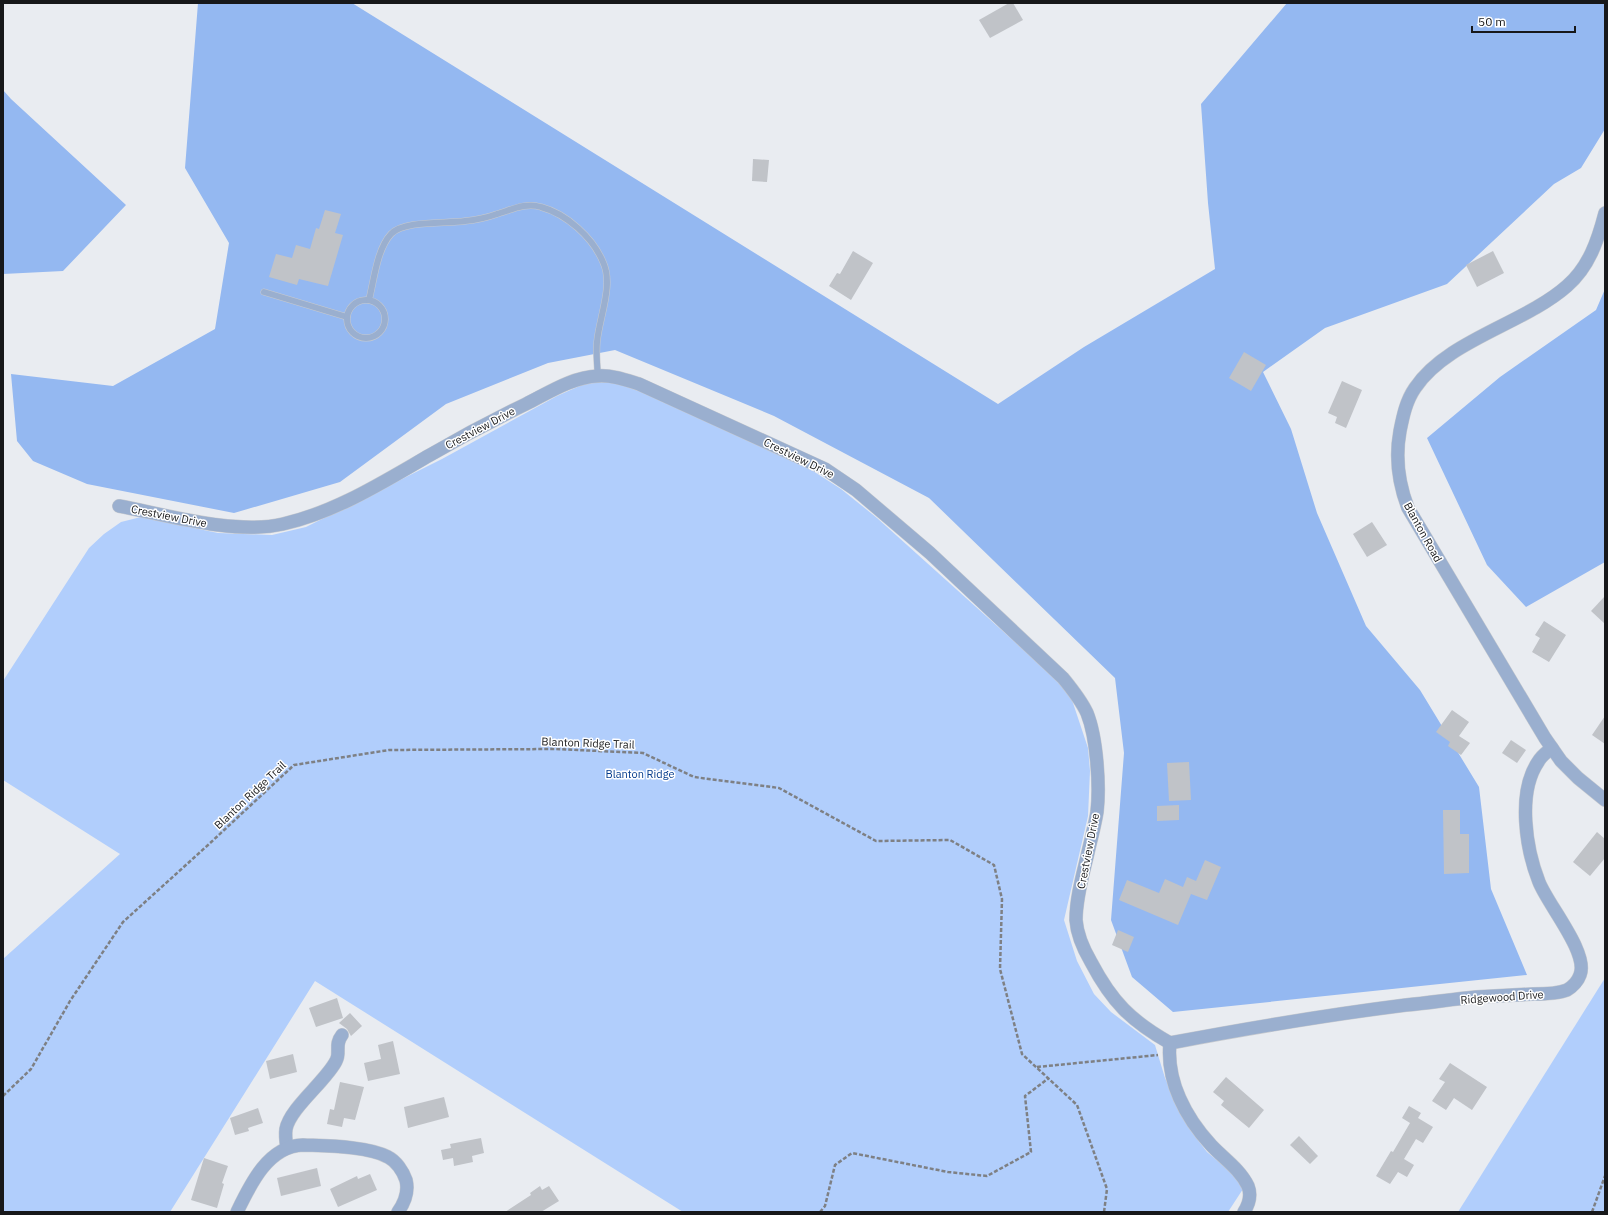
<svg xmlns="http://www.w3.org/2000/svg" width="1608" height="1215" viewBox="0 0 1608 1215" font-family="'IBM Plex Sans',sans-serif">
<rect width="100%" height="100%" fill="#e9ecf1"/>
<g fill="#b1cefc">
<path d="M601 381 622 385 647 394 813 471 841 489 877 518 1055 678 1071 697 1088 748 1090 771 1088 816 1064 920 1077 961 1094 994 1111 1012 1155 1045 1165 1078 1191 1131 1207 1152 1236 1176 1243 1189 1228 1212H683L315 981 170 1212H3V959L120 854 3 780V681L89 548 104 534 121 522 141 517 218 533 272 535 306 527 442 459 557 396 584 384Z"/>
<path d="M1605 978V1212H1458Z"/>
</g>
<g fill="#94b8f1">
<path d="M198 3H352L998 404 1084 347 1215 269 1208 203 1201 104 1287 3H1605V129L1581 168 1554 184 1447 284 1325 328 1263 372 1291 429 1317 513 1366 626 1420 690 1479 787 1491 889 1527 975 1173 1012 1132 977 1111 920 1124 753 1115 678 929 498 774 416 615 350 548 363 446 404 340 482 234 513 87 484 33 461 17 441 11 374 113 386 215 329 229 243 185 168Z"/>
<path d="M3 90 11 99 126 205 63 271 3 274Z"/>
<path d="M1605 289V562L1526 607 1487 565 1427 438 1500 377 1596 310Z"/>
</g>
<g fill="#c0c3c8">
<path d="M1009 3H1013L1023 20 990 38 979 20Z"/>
<path d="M753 159 769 160 767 182 752 181Z"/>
<path d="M325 210 341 214 335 233 343 235 328 286 299 279 297 285 269 277 276 254 292 258 296 245 310 249 316 228 319 229Z"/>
<path d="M853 251 873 263 851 300 829 286 837 273 840 274Z"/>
<path d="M1493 251 1504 273 1477 287 1466 265Z"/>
<path d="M1244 352 1266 365 1251 391 1229 378Z"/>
<path d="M1342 381 1362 390 1346 428 1335 423 1337 417 1328 413Z"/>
<path d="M1372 522 1387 545 1367 557 1353 534Z"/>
<path d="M1605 596V624L1591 611Z"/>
<path d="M1544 621 1566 635 1549 662 1532 652 1540 638 1535 635Z"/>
<path d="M1452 710 1469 722 1459 736 1470 743 1461 755 1448 746 1450 742 1436 732Z"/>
<path d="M1605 716V744L1592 735Z"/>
<path d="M1511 740 1526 750 1517 763 1502 753Z"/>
<path d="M1189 762 1191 800 1169 801 1167 763Z"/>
<path d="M1179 805V820L1157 821V806Z"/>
<path d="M1443 810H1460V834H1469V873L1444 874Z"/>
<path d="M1597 832 1605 839V858L1590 876 1573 862Z"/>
<path d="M1205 860 1221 867 1207 900 1191 894 1178 925 1119 900 1127 880 1159 893 1165 879 1183 887 1187 877 1196 881Z"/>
<path d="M1118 930 1134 937 1128 952 1112 945Z"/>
<path d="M337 998 343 1018 316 1027 309 1008Z"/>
<path d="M350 1013 362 1026 351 1036 347 1029 339 1023Z"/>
<path d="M393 1041 400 1074 368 1081 364 1063 381 1059 378 1045Z"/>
<path d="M293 1054 297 1072 270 1079 266 1061Z"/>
<path d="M1450 1063 1487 1087 1472 1110 1454 1098 1446 1110 1432 1101 1445 1082 1439 1079Z"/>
<path d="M1226 1077 1264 1110 1249 1128 1221 1105 1224 1101 1213 1092Z"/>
<path d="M340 1082 364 1087 355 1120 344 1118 342 1127 327 1124 330 1109 334 1110Z"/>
<path d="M444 1097 449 1117 408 1128 404 1107Z"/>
<path d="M1409 1106 1421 1113 1418 1118 1433 1127 1423 1143 1416 1139 1404 1159 1414 1165 1407 1177 1398 1172 1390 1184 1376 1176 1391 1151 1393 1152 1410 1123 1402 1118Z"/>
<path d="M258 1108 263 1123 248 1128 249 1131 235 1135 230 1118Z"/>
<path d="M1299 1136 1318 1156 1310 1164 1290 1145Z"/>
<path d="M481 1138 484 1153 472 1156 473 1162 454 1166 453 1158 443 1160 441 1150 451 1148 450 1144Z"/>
<path d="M204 1158 228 1166 222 1183 224 1184 217 1208 191 1200Z"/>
<path d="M317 1168 321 1186 281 1196 277 1178Z"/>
<path d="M370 1174 377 1190 338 1207 330 1189 357 1176 358 1179Z"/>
<path d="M540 1186 542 1190 549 1186 559 1201 541 1212H505L531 1195 530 1193Z"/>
</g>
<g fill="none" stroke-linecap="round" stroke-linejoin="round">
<g stroke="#c7cacf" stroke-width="7">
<g id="service">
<path d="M264 292 347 317"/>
<circle cx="366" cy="319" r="19"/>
<path d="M369 300C374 280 377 249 391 234 404 220 446 224 465 221 476 220 486 218 497 214 511 210 526 202 541 207 567 214 593 238 603 262 614 285 599 318 597 342 596 353 597 365 598 376"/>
</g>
</g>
<g stroke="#c7cacf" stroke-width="14">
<g id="minor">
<path d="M1605 213C1598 240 1589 267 1567 286 1524 324 1447 340 1415 388 1406 401 1403 416 1400 431 1395 458 1398 482 1408 508L1545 738 1561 761 1578 778 1605 800"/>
<path d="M119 506C167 515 235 535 283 524 336 512 383 482 430 455 461 437 493 420 526 404 548 393 572 377 598 376 613 375 626 380 639 384L825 469 856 490 930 553 1063 678C1072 689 1081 700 1087 713 1097 738 1100 786 1097 812 1095 824 1092 836 1089 848 1084 871 1076 896 1076 920 1077 934 1084 950 1091 962 1112 1002 1131 1021 1170 1043"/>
<path d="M1170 1043C1249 1028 1327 1015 1406 1005 1429 1003 1453 999 1476 997 1495 996 1514 995 1533 994 1544 994 1557 994 1567 990 1572 987 1578 981 1580 975 1589 953 1548 905 1539 882 1526 849 1517 793 1538 762 1541 756 1547 752 1552 748"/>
<path d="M1170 1043C1166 1081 1186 1118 1211 1145 1223 1158 1240 1169 1248 1186 1252 1196 1249 1204 1244 1212"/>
<path d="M287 1148C286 1142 285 1135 286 1129 290 1108 326 1081 336 1061 341 1052 334 1045 342 1035"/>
<path d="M237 1212C250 1185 268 1146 303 1145 325 1146 368 1146 388 1157 396 1161 403 1171 406 1180 409 1192 405 1202 398 1212"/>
</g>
</g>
<g stroke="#7e8084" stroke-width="2.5" stroke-dasharray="4 2" stroke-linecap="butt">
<path d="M1037 1067 1158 1055"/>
<path d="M3 1096 31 1069 70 1001 123 922 208 845 294 765 389 750 555 749 643 753 694 777 779 788 876 841 950 840 994 865 1002 899 1000 969 1022 1054 1077 1105 1107 1189 1104 1212"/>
<path d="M820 1212 825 1206 835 1165 852 1153 948 1172 987 1176 1031 1152 1025 1096 1049 1078"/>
<path d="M1592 1212 1605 1176"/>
</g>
<use href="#service" stroke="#9aafcf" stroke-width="6"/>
<use href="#minor" stroke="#9aafcf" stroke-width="13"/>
</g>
<g text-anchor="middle" stroke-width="3" stroke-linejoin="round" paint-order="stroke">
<g font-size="11" fill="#17181a" stroke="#fff">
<text transform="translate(480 428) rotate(-28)" y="4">Crestview Drive</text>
<text transform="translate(799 458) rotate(26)" y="4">Crestview Drive</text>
<text transform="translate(169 516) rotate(11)" y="4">Crestview Drive</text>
<text transform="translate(1423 532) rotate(61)" y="4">Blanton Road</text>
<text transform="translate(588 743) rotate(2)" y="4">Blanton Ridge Trail</text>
<text transform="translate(250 795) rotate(-43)" y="4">Blanton Ridge Trail</text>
<text transform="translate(1088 851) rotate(-79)" y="4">Crestview Drive</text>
<text transform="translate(1502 997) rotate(-4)" y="4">Ridgewood Drive</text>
</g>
<g font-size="11" fill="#043b8c" stroke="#fff">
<text x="640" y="778">Blanton Ridge</text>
</g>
</g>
<rect width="1608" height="1215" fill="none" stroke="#17181a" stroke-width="8"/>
<path d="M1472 26v6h103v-6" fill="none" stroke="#17181a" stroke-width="2"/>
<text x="1478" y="26" font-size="12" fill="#17181a" stroke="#ffffff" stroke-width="3" paint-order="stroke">50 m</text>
</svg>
